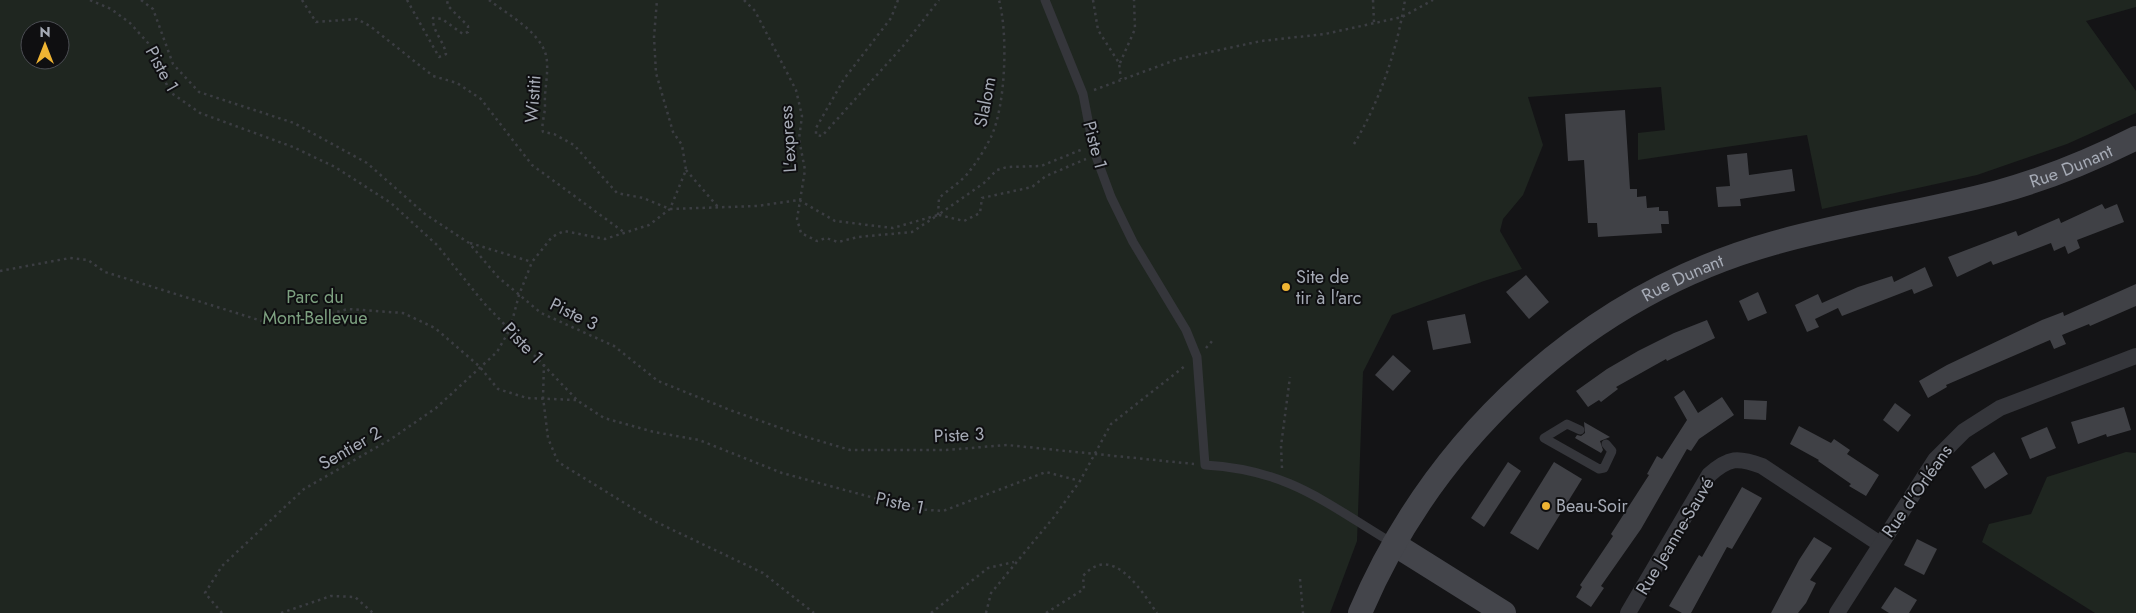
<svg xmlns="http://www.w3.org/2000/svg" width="2136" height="613" viewBox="0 0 2136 613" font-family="Jost,sans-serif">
<rect width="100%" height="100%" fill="#141416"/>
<g fill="#1f2620" fill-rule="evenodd">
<path d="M0 0H2136V7L2086 21 2136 91V113L2067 144 1977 175 1822 209 1807 135 1638 160V133L1665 130 1661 87 1528 97 1543 145 1523 195 1503 219 1500 231 1522 269 1484 281 1392 315 1363 372 1357 541 1330 613H0ZM30 30H60V60H30Z"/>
<path d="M2126 452 2136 453V613H2095L1982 542 1989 524 2031 514 2047 477Z"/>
</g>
<g fill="#404146">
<path d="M1625 110 1630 189H1637V197L1646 196 1647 208 1659 207V211H1668L1669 224H1661L1662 233 1598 237 1597 223H1588L1584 160 1568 161 1565 114Z"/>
<path d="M1747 153 1749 175 1792 169 1795 191 1740 199 1741 206 1718 207 1716 187 1730 186 1727 155Z"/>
<path d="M2102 204 2105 209 2117 204 2124 222 2077 240 2080 248 2068 254 2065 246 2054 251 2051 243 1993 265 1991 261 1957 277 1948 257 2016 231 2018 236 2059 218 2061 223Z"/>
<path d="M1925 267 1933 286 1914 294 1912 289 1842 316 1838 308 1815 319 1819 327 1807 332 1795 305 1818 294 1822 303 1858 287 1892 276 1894 282Z"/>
<path d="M1526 275 1549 302 1529 319 1506 292Z"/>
<path d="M2136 284V306L2090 326 2089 324 2062 335 2066 344 2054 349 2050 340 1946 385 1947 387 1928 398 1919 381 1947 365 2042 320 2063 312 2064 316Z"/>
<path d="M1758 292 1767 313 1748 321 1739 301Z"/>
<path d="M1465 314 1471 343 1433 350 1427 321Z"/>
<path d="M1707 320 1715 338 1667 361 1666 359 1616 387 1618 389 1601 402 1599 400 1588 407 1576 391 1607 369 1638 351 1674 333Z"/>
<path d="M1393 355 1411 371 1393 391 1375 375Z"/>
<path d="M1684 390 1698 413 1722 397 1734 415 1699 439 1691 451 1687 449 1641 529 1601 586 1604 588 1591 607 1576 597 1582 587 1580 585 1613 536 1611 534 1649 475 1647 474 1657 456 1662 459 1687 420 1674 397Z"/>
<path d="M1744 400 1767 401 1766 420 1744 419Z"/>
<path d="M1895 403 1911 415 1898 432 1883 420Z"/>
<path d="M2124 407 2131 430 2107 437 2106 434 2078 444 2071 422Z"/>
<path d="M1584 422 1610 437 1600 441 1603 450 1601 453 1575 438 1577 435 1581 436 1585 433Z"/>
<path d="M1799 426 1831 443 1834 439 1850 450 1847 454 1879 475 1866 496 1849 486 1851 484 1818 461 1819 460 1790 444Z"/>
<path d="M2047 427 2056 448 2030 459 2021 438Z"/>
<path d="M1994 452 2008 474 1985 489 1971 467Z"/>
<path d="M1508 462 1521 471 1484 527 1471 518Z"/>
<path d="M1554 462 1582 479 1538 550 1510 533Z"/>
<path d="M1742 487 1762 498 1732 549 1727 547 1691 613H1682L1669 606 1699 555 1702 557Z"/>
<path d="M1814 537 1832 548 1810 580 1816 583 1806 603 1798 613H1771L1799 560Z"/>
<path d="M1917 539 1937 549 1924 575 1904 565Z"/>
<path d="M1895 587 1917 600 1909 613H1889L1881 608Z"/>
</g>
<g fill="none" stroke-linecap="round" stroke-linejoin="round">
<g stroke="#3b3d42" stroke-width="2.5" stroke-dasharray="2.5 4" stroke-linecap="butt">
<path d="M90 0 111 9 130 23 148 43 170 92 200 113 293 147 335 167 391 203 437 245 483 302 578 401 604 418 654 432 699 440 782 473 915 509 943 511 1046 472 1080 481"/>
<path d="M141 0 153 9 173 64 199 92 294 123 367 163 425 214 469 243 498 277 541 313 614 346 658 381 730 410 803 436 850 450H946L1007 445 1194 464"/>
<path d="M302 0 316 22 357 19 370 26 433 76 457 83 481 99 532 165 625 233"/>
<path d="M407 0 439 57 446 54C444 41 432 31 433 18L442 19 463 34 468 32V26L448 6 447 0"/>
<path d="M489 0C508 15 547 35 547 63 548 78 544 91 545 106 545 115 541 124 543 132L554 134 574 145 617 193 643 198 670 209 757 206 799 200 835 221 893 228 938 215 984 183 997 170 1007 167 1041 166 1083 149"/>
<path d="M744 0 755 11 796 90 802 116 799 139 805 170 797 219 801 233 817 241 826 238 838 242 858 237 912 232 935 217"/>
<path d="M898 0 891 18 844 79 816 128V135L822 136 903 46 939 0"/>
<path d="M1093 0 1098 30 1119 63 1121 79"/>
<path d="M1373 0 1374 22"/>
<path d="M1120 63 1135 29 1134 0"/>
<path d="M1094 90 1178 59 1261 41 1325 34 1402 17 1433 0"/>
<path d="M1354 144C1380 101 1397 50 1405 0"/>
<path d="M686 170 718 207"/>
<path d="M938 215 939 198C948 190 961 182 968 173 977 162 985 149 991 137 1006 105 1008 33 999 0"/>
<path d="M939 215 964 221 980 213 982 198 1032 187 1046 176 1086 159"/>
<path d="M470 243 532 262"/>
<path d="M0 271 70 258 88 260 105 272 262 321H302L348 309 403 313 435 328 479 366 498 389 527 398 576 400"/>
<path d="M1206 348 1213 340"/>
<path d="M544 364 543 397 548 438 558 462 652 520 763 573 814 613"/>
<path d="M1282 468 1281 446 1290 377"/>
<path d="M1300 579 1303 613"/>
<path d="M222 613 205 593 222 566 304 489 391 439 436 408 497 352 510 329 519 295 532 262 552 237 564 231 605 239 649 225 670 209 686 170 682 145 673 132 656 73 654 37 657 0"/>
<path d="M281 613 331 596 355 597 373 613"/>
<path d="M931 613 988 568 1014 562"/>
<path d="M986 613 991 593 1054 517 1080 481 1111 424 1185 366"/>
<path d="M1046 613 1084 589 1083 576C1113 542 1142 592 1157 613"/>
</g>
<g stroke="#35363b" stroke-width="9">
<path d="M1045 0 1083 94 1094 151 1111 197 1133 242 1186 330 1197 357 1205 465C1290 470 1325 503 1394 544"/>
<path d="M1580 430 1567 424 1544 438 1599 469 1604 468 1612 451 1606 444"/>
</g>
<g stroke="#35363b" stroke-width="16">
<path d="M1628 613 1709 475C1729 457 1738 457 1762 466L1880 544"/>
<path d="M1837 613 1935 460 1964 431 2000 408 2136 356"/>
</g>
<g stroke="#44454b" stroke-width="24">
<path d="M1394 544 1504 613"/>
<path id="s1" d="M1360 613C1435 436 1588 295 1774 243 1848 222 1924 212 1998 192 2046 179 2092 160 2136 138"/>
</g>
</g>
<g fill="#efb433" stroke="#0f0f11" stroke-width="2">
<circle cx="1286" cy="287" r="5"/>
<circle cx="1546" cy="506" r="5"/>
</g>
<g text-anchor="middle" stroke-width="4" stroke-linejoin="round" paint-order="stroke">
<g font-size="18" fill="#a6abb6" stroke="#0f0f11">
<text transform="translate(162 69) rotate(61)" y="6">Piste 1</text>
<text transform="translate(533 99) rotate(-86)" y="6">Wistiti</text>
<text transform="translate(985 102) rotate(-79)" y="6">Slalom</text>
<text transform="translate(788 139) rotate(-94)" y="6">L'express</text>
<text transform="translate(1095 145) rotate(75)" y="6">Piste 1</text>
<text dy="6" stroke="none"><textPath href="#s1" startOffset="881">Rue Dunant</textPath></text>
<text dy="6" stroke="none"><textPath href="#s1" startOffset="476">Rue Dunant</textPath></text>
<text transform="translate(574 314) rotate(26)" y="6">Piste 3</text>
<text transform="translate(523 343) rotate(46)" y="6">Piste 1</text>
<text transform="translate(959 435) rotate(-3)" y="6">Piste 3</text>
<text transform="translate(350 448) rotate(-30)" y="6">Sentier 2</text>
<text transform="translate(1917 491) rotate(-55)" y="6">Rue d'Orléans</text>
<text transform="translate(900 503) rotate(12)" y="6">Piste 1</text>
<text transform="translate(1675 536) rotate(-59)" y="6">Rue Jeanne-Sauvé</text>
</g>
<g font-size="18" fill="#a6abb6" stroke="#0f0f11" text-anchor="start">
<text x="1296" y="283">Site de<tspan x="1296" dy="21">tir à l'arc</tspan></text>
<text x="1556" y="512">Beau-Soir</text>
</g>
<g font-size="18" fill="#7da180" stroke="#0f0f11">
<text x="315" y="303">Parc du<tspan x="315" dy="21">Mont-Bellevue</tspan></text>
</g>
</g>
<g transform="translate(45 45)"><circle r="24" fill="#0f0f11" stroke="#4b4d53"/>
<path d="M0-4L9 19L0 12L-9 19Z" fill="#efb433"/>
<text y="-8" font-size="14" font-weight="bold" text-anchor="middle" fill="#a6abb6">N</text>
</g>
</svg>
